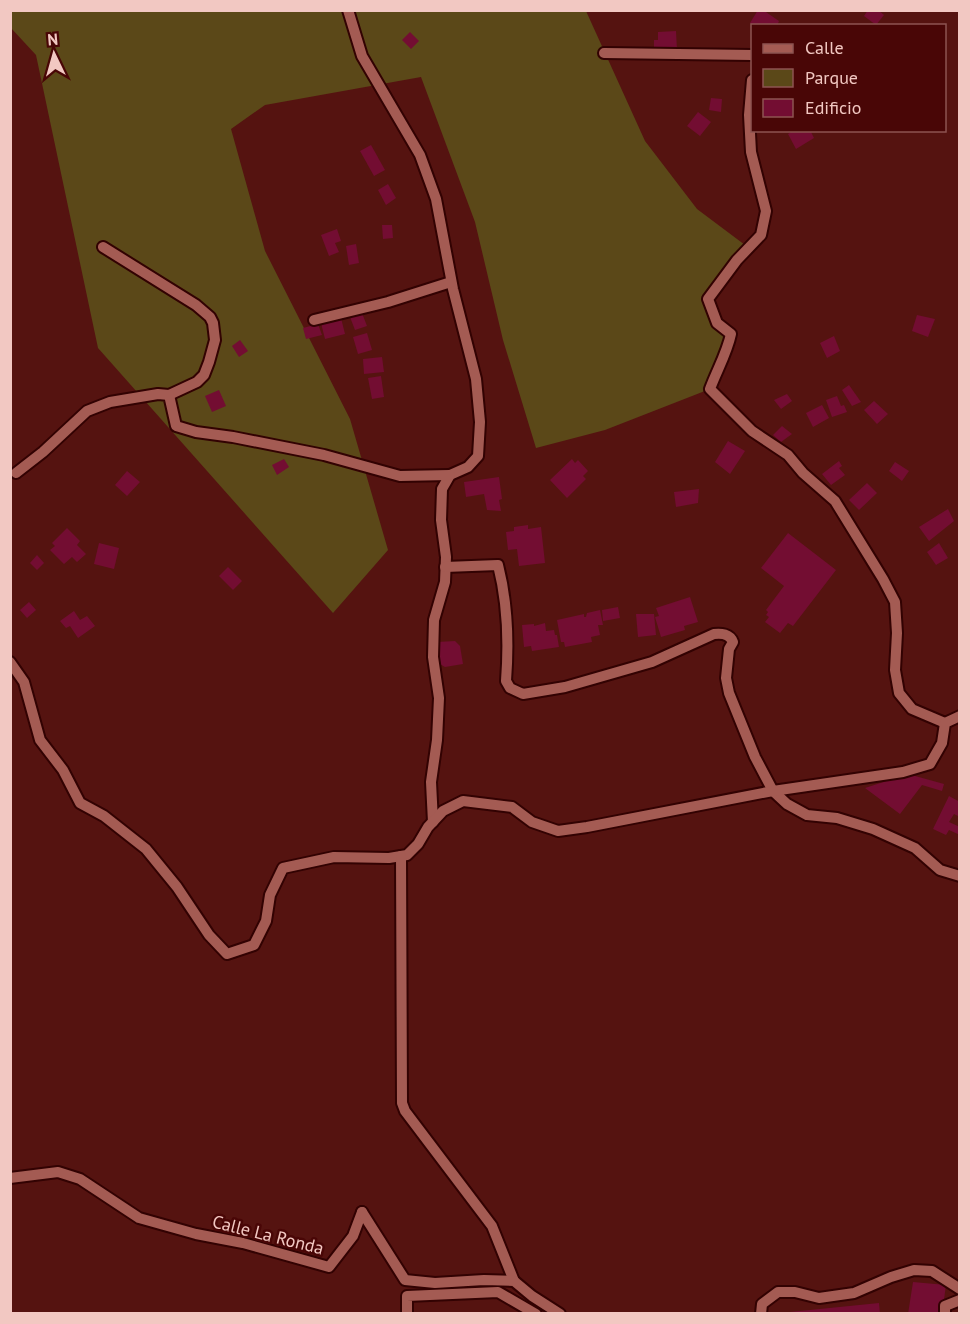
<svg xmlns="http://www.w3.org/2000/svg" width="970" height="1324" viewBox="0 0 970 1324" font-family="'PT Sans',sans-serif">
<rect width="100%" height="100%" fill="#551310"/>
<path fill="#5b4818" d="M11 10 586 11 645 141 697 209 749 248 708 299 717 323 731 334 710 389 605 430 536 448 503 340 475 222 421 77 265 105 231 129 265 251 350 419 388 550 333 613 98 348 36 55 11 28Z"/>
<g fill="#730d32">
<path d="M758 10H763L779 21 777 26H753L750 23Z"/>
<path d="M868 10H878L884 15 876 25 864 16Z"/>
<path d="M676 31 677 50H654V40H658V32Z"/>
<path d="M410 32 419 41 411 49 402 40Z"/>
<path d="M711 98 722 99 721 112 709 110Z"/>
<path d="M698 112 711 122 700 136 687 126Z"/>
<path d="M794 130H810L814 138 796 149 788 134Z"/>
<path d="M371 145 385 170 374 176 360 151Z"/>
<path d="M388 184 396 198 386 205 378 190Z"/>
<path d="M382 225H392L393 238 383 239Z"/>
<path d="M337 229 341 241 335 243 339 252 329 256 321 235Z"/>
<path d="M356 244 359 263 349 265 346 246Z"/>
<path d="M362 313 367 326 355 330 350 317Z"/>
<path d="M917 315 935 319 928 337 912 331Z"/>
<path d="M341 318 345 334 325 339 321 323Z"/>
<path d="M318 324 322 335 306 339 303 328Z"/>
<path d="M367 333 372 350 358 354 353 337Z"/>
<path d="M834 336 840 351 827 358 820 343Z"/>
<path d="M240 340 248 351 239 357 232 346Z"/>
<path d="M382 357 384 372 364 374 363 359Z"/>
<path d="M381 376 384 397 372 399 368 378Z"/>
<path d="M849 385 861 402 852 406 842 390Z"/>
<path d="M219 390 226 406 212 412 205 396Z"/>
<path d="M787 394 792 401 781 409 774 400Z"/>
<path d="M837 396 841 406 844 405 847 412 832 417 826 400Z"/>
<path d="M874 401 888 414 877 424 864 410Z"/>
<path d="M822 405 829 418 813 427 806 413Z"/>
<path d="M782 426 792 434 781 442 773 435Z"/>
<path d="M728 441 745 451 730 474 715 462Z"/>
<path d="M284 459 289 467 277 475 272 465Z"/>
<path d="M572 459 575 463 578 460 588 471 583 476 586 479 567 498 550 480Z"/>
<path d="M839 461 842 466 839 468 845 475 831 485 822 474Z"/>
<path d="M895 462 909 471 902 481 889 471Z"/>
<path d="M127 471 140 482 127 496 115 485Z"/>
<path d="M499 477 502 499 499 500 501 511 487 510 484 494 466 497 464 482Z"/>
<path d="M867 483 877 493 859 510 849 500Z"/>
<path d="M699 489 698 503 676 507 674 492Z"/>
<path d="M948 509 954 521 929 541 919 527Z"/>
<path d="M528 525V529L541 527 545 563 519 566 517 549 508 550 506 532 514 531V527Z"/>
<path d="M67 528 80 541 77 545 86 554 77 562 72 557 64 564 50 550 55 546 52 543Z"/>
<path d="M788 533 836 570 793 626 788 623 780 633 765 622 769 617 766 615 768 612 766 610 784 586 761 568Z"/>
<path d="M99 543 119 548 114 569 94 564Z"/>
<path d="M939 543 948 558 936 565 927 552Z"/>
<path d="M37 555 44 563 37 570 30 563Z"/>
<path d="M228 567 242 581 233 590 219 576Z"/>
<path d="M690 597 698 622 684 626 685 630 661 637 655 617 659 616 656 608Z"/>
<path d="M29 602 36 610 27 618 20 610Z"/>
<path d="M618 607 620 618 603 621 602 610Z"/>
<path d="M600 610 603 625H598L600 635 591 637 592 642 565 647 564 642H561L557 620 584 614V617H586L587 613Z"/>
<path d="M74 611 80 620 87 616 95 626 78 638 70 626 66 628 60 621Z"/>
<path d="M636 614H654L656 635 638 637Z"/>
<path d="M545 623 546 631 554 630 555 635H557L559 647 532 651 531 646 524 647 522 625 534 624V626Z"/>
<path d="M455 641 460 646 463 664 445 667 438 663 437 642Z"/>
<path d="M908 774 944 784 942 791 922 785 900 814 865 788Z"/>
<path d="M949 796 960 802V817L954 814 949 822 960 827V835L949 830 946 835 933 829Z"/>
<path d="M913 1282 946 1285 942 1314H908Z"/>
<path d="M879 1303 880 1314H790V1312Z"/>
</g>
<g fill="none" stroke-linecap="round" stroke-linejoin="round">
<g stroke="#320202" stroke-width="14">
<g id="minor">
<path d="M348 10 362 56 420 155 436 199 453 289 476 379 480 422 478 456 468 467 450 475 442 489 441 520 446 557 445 582 434 620 433 657 439 698 437 740 431 782 433 822"/>
<path d="M604 53 752 55"/>
<path d="M752 80 749 115 751 152 766 211 761 235 737 260 708 299 717 323 731 334C727 353 717 370 710 389L752 431 788 455 803 473 835 501 883 579 895 602 897 633 895 670 899 693 912 709 945 723"/>
<path d="M103 247 196 305 210 317 213 323 215 340 209 362 204 375 197 382 169 395"/>
<path d="M314 320 388 302 451 282"/>
<path d="M16 473 43 452 87 411 110 402 158 394 169 395 176 426 196 432 233 437 324 455 400 476 450 475"/>
<path d="M445 567 498 565C508 604 509 642 506 681L510 688 523 694 565 687 652 662 714 634C721 633 730 634 733 642L729 649 726 678 729 693 755 757 773 791 787 804 807 815 837 818 873 829 915 848 940 870 960 876"/>
<path d="M10 662 24 682 40 740 63 770 80 803 104 816 146 849 177 887 209 935 227 954 254 945 266 921 270 895 283 868 334 857 389 858 407 855 418 844 428 827 443 811 463 801 512 807 532 822 558 831 587 827 773 791 903 772 930 764 942 743 945 723 960 716"/>
<path d="M401 856 402 1103 405 1111 492 1226 514 1281"/>
<path d="M10 1178 58 1172 80 1179 139 1218 196 1234 243 1243 329 1267 353 1236 362 1212"/>
<path d="M362 1212 405 1280 435 1283 484 1280 514 1281 532 1296 560 1314"/>
<path d="M407 1314V1296L498 1292 536 1314"/>
<path d="M761 1314 762 1304 778 1292H795L819 1298 854 1293 891 1277 914 1270 932 1271 960 1289"/>
<path d="M945 1314V1306L960 1300"/>
</g>
</g>
<use href="#minor" stroke="#a45b53" stroke-width="10"/>
</g>
<g text-anchor="middle" stroke-width="5" stroke-linejoin="round" paint-order="stroke">
<g font-size="18" fill="#f2c8c2" stroke="#490606">
<text transform="translate(268 1235) rotate(14)" y="6">Calle La Ronda</text>
</g>
</g>
<rect width="970" height="1324" fill="none" stroke="#f2c8c2" stroke-width="24"/>
<rect x="751" y="24" width="195" height="108" fill="#490606" stroke="#8d5451" stroke-width="1.5"/>
<rect x="763" y="44" width="30" height="9" fill="#a45b53" stroke="#8d5451" stroke-width="1.5"/>
<text x="805" y="54" font-size="18" fill="#f2c8c2">Calle</text>
<rect x="763" y="69" width="30" height="18" fill="#5b4818" stroke="#8d5451" stroke-width="1.5"/>
<text x="805" y="84" font-size="18" fill="#f2c8c2">Parque</text>
<rect x="763" y="99" width="30" height="18" fill="#730d32" stroke="#8d5451" stroke-width="1.5"/>
<text x="805" y="114" font-size="18" fill="#f2c8c2">Edificio</text>
<g transform="translate(54 54) rotate(355)" stroke="#490606" stroke-width="4.5" paint-order="stroke">
<path d="M0-4.5L10 22L0 15L-10 22Z" fill="#f2c8c2"/>
<text y="-9" font-size="16" font-weight="bold" text-anchor="middle" fill="#f2c8c2">N</text>
</g>
</svg>
